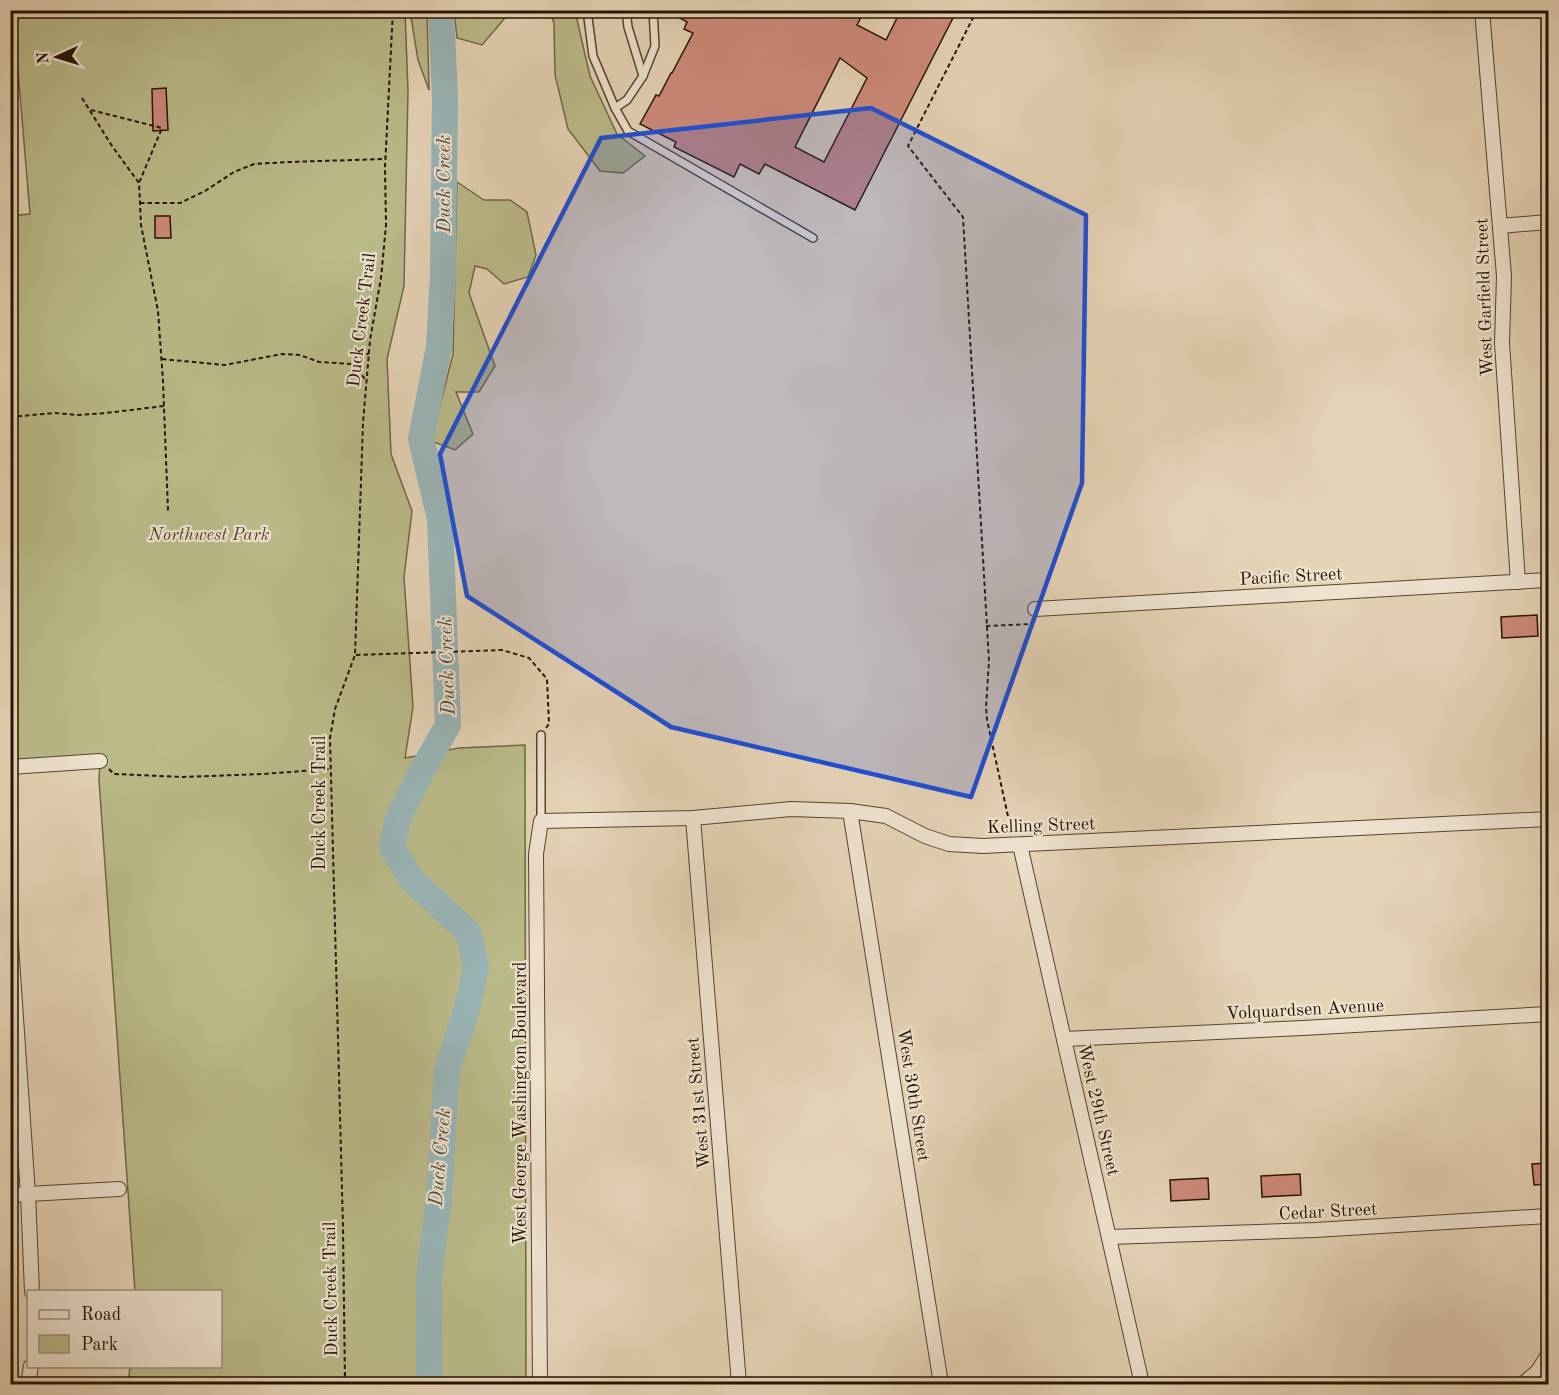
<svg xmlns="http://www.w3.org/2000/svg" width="1559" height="1395" viewBox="0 0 1559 1395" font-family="'Old Standard TT',serif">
<rect width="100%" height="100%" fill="#e6d4b7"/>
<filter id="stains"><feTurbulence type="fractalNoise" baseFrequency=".00333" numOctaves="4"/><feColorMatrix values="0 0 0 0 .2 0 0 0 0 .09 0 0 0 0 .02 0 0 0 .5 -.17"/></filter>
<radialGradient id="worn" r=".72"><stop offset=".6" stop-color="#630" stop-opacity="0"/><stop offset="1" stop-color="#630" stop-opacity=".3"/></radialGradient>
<g fill="#bbbb8a" stroke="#706746" stroke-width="1.5">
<path d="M13 11H405L408 91 404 286 387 359 391 454 412 511 404 577 413 707 405 758 459 748 525 745 526 1384H128L130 1367 220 1366V1292L135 1291 99 780 100 762 11 767 10 216 30 214Z"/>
<path d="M410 11H427L429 90 418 60Z"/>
<path d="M454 11V10L507 11 505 18 482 45 457 38Z"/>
<path d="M549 11H575L590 76 617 134 645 156 623 173 600 171 568 129 555 75 554 23Z"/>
<path d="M457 182 484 200H510L527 212 536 255 528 277 504 284 487 269 475 266 469 293 495 366 479 392H456L473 434 455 450 431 441 453 354Z"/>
</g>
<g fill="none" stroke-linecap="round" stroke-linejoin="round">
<path stroke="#99b6b8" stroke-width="26" d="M429 1384V1276L439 1198 447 1070 468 1005 476 966 468 932 412 880 392 847 398 818 420 774 448 725 440 519 421 439 439 347 443 276 445 97 441 10"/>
</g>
<g fill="#ce8a7b" stroke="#251301" stroke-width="1.5" fill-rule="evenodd">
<path d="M666 10H865L857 25 886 40 901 10H957L855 210 765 164 759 174 740 164 734 177 674 147 676 142 640 124 656 95 659 96 671 73H672L693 33 684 29 687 22ZM840 58 867 78 824 162 795 147Z"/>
<path d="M166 88 168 130 153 131 152 89Z"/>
<path d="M155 216H170L171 238H155Z"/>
<path d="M1537 615 1538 636 1502 638 1501 617Z"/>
<path d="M1548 1163V1184L1534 1185 1532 1164Z"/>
<path d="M1300 1174 1301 1195 1262 1197 1261 1176Z"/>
<path d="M1208 1178 1209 1199 1171 1201 1170 1180Z"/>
</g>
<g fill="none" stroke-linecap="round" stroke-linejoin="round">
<g stroke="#55432e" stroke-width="10">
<g id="service">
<path d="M587 10 593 56 615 108 628 131 813 238"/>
<path d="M626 10 628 27 643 76"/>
<path d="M615 108 627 100 643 76 655 46 653 10"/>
<path d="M541 735V821"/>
</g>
</g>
<g stroke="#55432e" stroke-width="16">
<g id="minor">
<path d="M1482 10 1504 276 1502 343 1518 582"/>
<path d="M1500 226 1548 222"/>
<path d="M1035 609 1548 580"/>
<path d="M10 767 100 761"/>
<path d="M850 811 941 1384"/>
<path d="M693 818 739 1384"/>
<path d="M1020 845 1142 1384"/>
<path d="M10 930 28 1194 32 1292"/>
<path d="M1064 1039 1303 1028 1548 1014"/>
<path d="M10 1195 119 1189"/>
<path d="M1109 1237 1315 1230 1548 1216"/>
<path d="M28 1384 31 1366"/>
<path d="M540 1384 536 854 541 821 693 818 791 809 850 811 886 816 925 836 949 844 983 846 1548 819"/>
<path d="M1523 1384 1538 1371 1548 1355"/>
</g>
</g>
<g stroke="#251301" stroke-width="2" stroke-dasharray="4.5 3" stroke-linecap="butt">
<path d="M977 10 908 146 963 217 989 661 986 707 987 720 1011 830"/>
<path d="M82 98 112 146 139 183 141 225 158 311 163 381 168 511"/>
<path d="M91 110 162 128 139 183"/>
<path d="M140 203H180L205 191 234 172 254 164 288 162 385 159"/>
<path d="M162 359 225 365 282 354 300 355 319 362 352 364 369 353"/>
<path d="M352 364 366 380"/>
<path d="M10 417 55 413 78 415 106 413 164 406"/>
<path d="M986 626 1031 624 1032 621"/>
<path d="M356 655 502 650 529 658 547 679 549 724 546 728"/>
<path d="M109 769 114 774 183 777 263 774 330 769"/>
<path d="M345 1384 343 1227 330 738 335 709 355 655 363 423 370 340 381 278 386 225 385 167 393 10"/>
</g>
<use href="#service" stroke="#efe3d0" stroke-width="7"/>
<use href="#minor" stroke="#efe3d0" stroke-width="14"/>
</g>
<path fill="#1d4ed8" fill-opacity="0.2" stroke="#1d4ed8" stroke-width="4.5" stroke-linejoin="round" d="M871 108 1086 215 1082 483 971 797 671 727 467 596 440 454 601 138Z"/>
<g text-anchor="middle" stroke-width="4.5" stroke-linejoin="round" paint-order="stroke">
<g font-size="18" fill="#251301" stroke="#efe3d0">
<text transform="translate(1484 297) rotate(-92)" y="6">West Garfield Street</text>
<text transform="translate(361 320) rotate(-83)" y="6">Duck Creek Trail</text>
<text transform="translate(1291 576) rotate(-3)" y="6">Pacific Street</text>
<text transform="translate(319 803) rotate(-90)" y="6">Duck Creek Trail</text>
<text transform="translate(1041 825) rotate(-2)" y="6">Kelling Street</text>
<text transform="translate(1305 1009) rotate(-3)" y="6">Volquardsen Avenue</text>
<text transform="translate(914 1095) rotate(81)" y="6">West 30th Street</text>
<text transform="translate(520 1103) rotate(-90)" y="6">West George Washington Boulevard</text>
<text transform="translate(698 1103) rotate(-95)" y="6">West 31st Street</text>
<text transform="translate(1099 1110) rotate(77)" y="6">West 29th Street</text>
<text transform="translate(1328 1211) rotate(-3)" y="6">Cedar Street</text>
<text transform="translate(330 1289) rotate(-91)" y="6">Duck Creek Trail</text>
</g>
<g font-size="18" font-style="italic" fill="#52452a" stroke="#efe3d0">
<text x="209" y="540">Northwest Park</text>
</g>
<g font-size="20" font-style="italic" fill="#4e4c41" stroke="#efe3d0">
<text transform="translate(443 184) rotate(-90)" y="7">Duck Creek</text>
<text transform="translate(446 666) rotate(-92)" y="7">Duck Creek</text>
<text transform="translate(439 1157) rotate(-85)" y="7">Duck Creek</text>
</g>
</g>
<rect width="1559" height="1395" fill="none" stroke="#e6d4b7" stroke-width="36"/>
<rect x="12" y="12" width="1535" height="1371" fill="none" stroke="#251301" stroke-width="3"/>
<rect x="18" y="18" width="1523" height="1359" fill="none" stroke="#251301" stroke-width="1.5"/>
<rect x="27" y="1290" width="195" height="78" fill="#efe3d0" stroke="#9e907d" stroke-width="1.5"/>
<rect x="39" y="1310" width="30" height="9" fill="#efe3d0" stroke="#9e907d" stroke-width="1.5"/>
<text x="81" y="1320" font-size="18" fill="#251301">Road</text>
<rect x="39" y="1335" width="30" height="18" fill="#bbbb8a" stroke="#9e907d" stroke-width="1.5"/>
<text x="81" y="1350" font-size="18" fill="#251301">Park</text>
<g transform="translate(57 57) rotate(266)" stroke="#efe3d0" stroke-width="4.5" paint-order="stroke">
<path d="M0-4.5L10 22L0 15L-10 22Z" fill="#251301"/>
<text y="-9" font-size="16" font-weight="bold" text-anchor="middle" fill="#251301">N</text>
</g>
<rect width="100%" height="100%" filter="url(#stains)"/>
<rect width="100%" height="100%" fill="url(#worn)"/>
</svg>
